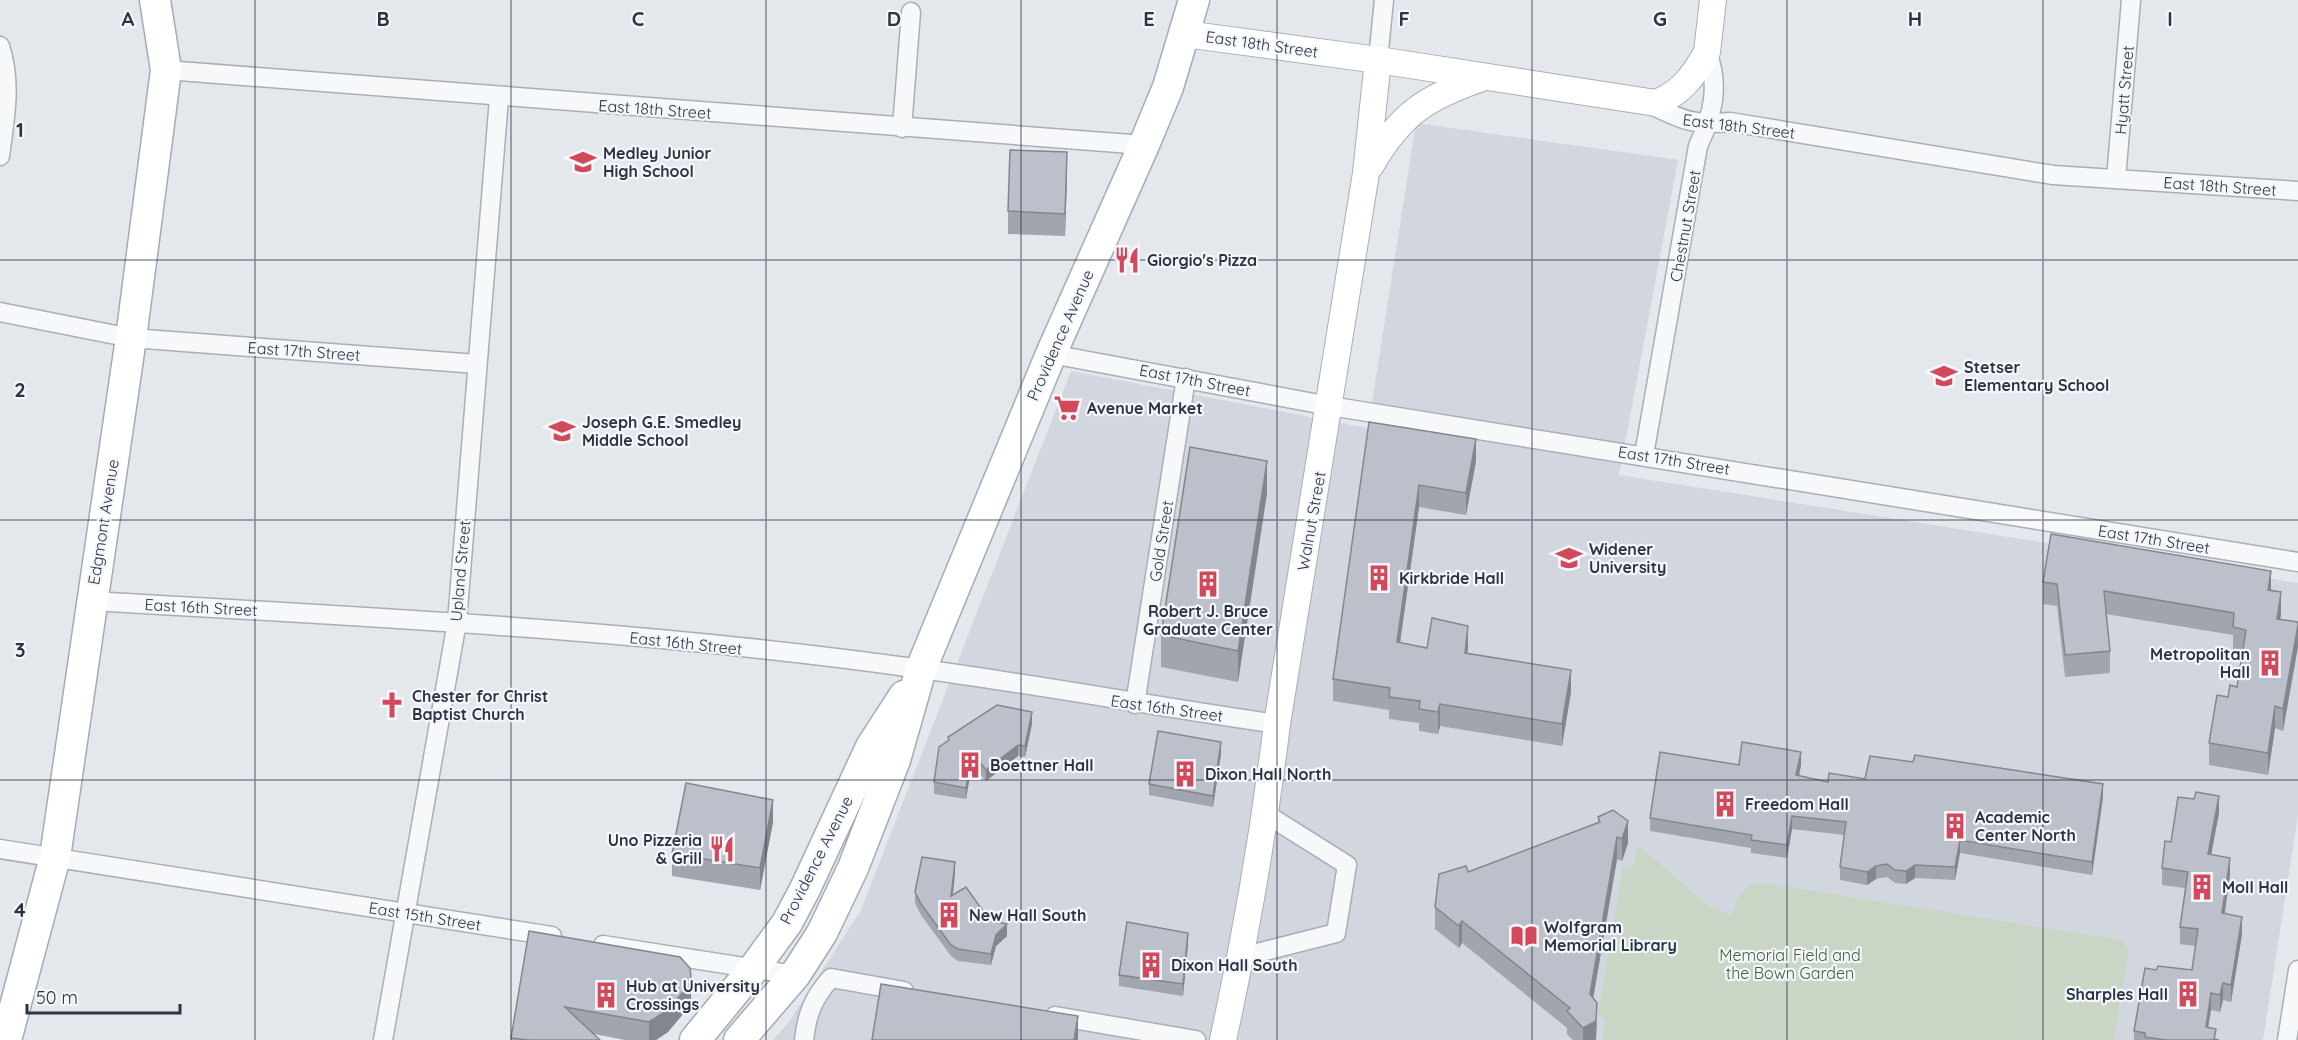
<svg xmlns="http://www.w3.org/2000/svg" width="2298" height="1040" viewBox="0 0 2298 1040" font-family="Quicksand,sans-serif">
<rect width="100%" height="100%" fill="#e4e7ec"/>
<path fill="#d2d6de" d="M1416 123 1678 160 1619 475 2298 583V815L2263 1040H773L788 1023 861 910 1071 371 1368 428Z"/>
<path fill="#c9d6c5" d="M1638 845 1709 906 1731 915 1741 892 1757 882 2121 940 2129 949 2114 1040H1603L1605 1019 1598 1015 1623 868 1633 867Z"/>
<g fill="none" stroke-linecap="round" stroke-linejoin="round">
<g stroke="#a9aeb7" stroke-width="21">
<g id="street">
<path d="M0 46C12 83 5 118 0 156"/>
<path d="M1378 60 1384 0"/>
<path d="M166 70 1144 145"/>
<path d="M1647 103C1681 119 1691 126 1730 122L2053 175 2298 191"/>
<path d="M902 128 911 12"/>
<path d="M2116 179 2131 0"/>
<path d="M0 312 131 338 477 364"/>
<path d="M1051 354 1330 406 2298 562"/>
<path d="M1644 455 1698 146C1713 115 1720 85 1707 52"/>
<path d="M91 601C368 617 646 630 921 669 1040 685 1158 707 1277 724"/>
<path d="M1135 704 1186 378"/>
<path d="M0 849 552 936"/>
<path d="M603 945 795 975"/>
<path d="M1241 957 1336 933 1347 865 1266 814"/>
<path d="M1055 1016 1196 1040"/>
<path d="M383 1040 457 622 499 98"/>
<path d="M804 1040C807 1014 813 998 831 978L904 991"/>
<path d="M2287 1040 2298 970"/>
</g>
</g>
<g stroke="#a9aeb7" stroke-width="28">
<g id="secondary">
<path d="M1185 34 1378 60 1656 103C1681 93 1694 76 1707 52L1713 0"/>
<path d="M1371 165C1401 113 1427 97 1482 78"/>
<path d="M1223 1040C1246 935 1264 830 1277 724L1366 173 1378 60"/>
</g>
</g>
<g stroke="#a3abb8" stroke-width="33">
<g id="primary">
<path d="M6 1040 55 857 131 338 166 70 155 0"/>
<path d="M695 1040 754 968 787 923 805 889 871 747 904 696"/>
<path d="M739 1040 795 975 822 933 853 868 895 760 921 669 1051 354 1144 145 1168 87 1194 0"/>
</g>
</g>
<use href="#street" stroke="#f7f8fa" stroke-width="18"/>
<use href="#secondary" stroke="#fff" stroke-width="26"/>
<use href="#primary" stroke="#fff" stroke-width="30"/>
</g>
<g fill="#a1a5ae">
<path d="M1067 174 1065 236 1008 234V211Z"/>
<path d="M1369 422 1476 461 1466 515 1419 507 1400 643 1427 648H1468L1467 654 1571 692 1562 746 1440 726 1438 734 1419 731V723L1389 719V710L1333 701V679Z"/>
<path d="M1267 493 1238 682 1161 667V635Z"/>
<path d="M2043 582 2271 590 2281 614 2280 619 2298 622 2283 731 2275 728 2268 775 2209 765V743L2228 697 2237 687 2243 651 2233 649V635L2106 614 2110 651V673L2065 677 2057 606 2043 604Z"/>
<path d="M1032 724 1025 757 1018 756 986 781 972 764 966 799 934 794V782L948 741V737Z"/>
<path d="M1221 754 1213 807 1149 795V784Z"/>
<path d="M1739 765H1801L1799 776 1828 782 1865 779 2103 797 2092 875 1960 853 1955 880 1915 878 1906 884 1895 883 1887 877 1876 879 1867 885 1840 880V867L1844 835 1792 829 1787 858 1751 853V848L1650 831V818Z"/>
<path d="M2219 813 2211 855 2230 875 2225 913 2242 934 2231 1002 2223 1000 2220 1012 2211 1010 2208 1027 2216 1039 2219 1040H2134V1031L2156 970H2192L2195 946 2180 944V927L2185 888 2162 885V868L2171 842Z"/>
<path d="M1598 817 1628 843 1622 861 1617 859 1593 999 1597 1025 1596 1040H1573L1567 1034V1028L1462 943 1459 948 1435 929V907L1468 872 1598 823Z"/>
<path d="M773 822 760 890 672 876V854Z"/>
<path d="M955 874 953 895 990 921 1007 936 996 946 991 965 958 961 951 956 921 915 915 903V892Z"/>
<path d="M529 931 691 1000 688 1008 668 1032 656 1040H625L594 1034 600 1040H511Z"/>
<path d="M1188 944 1183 996 1119 986V975Z"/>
</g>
<g fill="#83868d">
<path d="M1067 152V174L1065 236V214Z"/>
<path d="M1476 439V461L1466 515V493Z"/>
<path d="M1267 461V493L1238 682V651Z"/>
<path d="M1419 485V507L1397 664V642Z"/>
<path d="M2271 571V593L2268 590Z"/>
<path d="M2281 592V614L2277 641V619Z"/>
<path d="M2298 625V647L2283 731V709Z"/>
<path d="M1468 626V648L1465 675V653Z"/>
<path d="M1571 670V692L1562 746V724Z"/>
<path d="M1440 704V726L1438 734V712Z"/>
<path d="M2275 706V728L2268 775V753Z"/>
<path d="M1032 712V724L1025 757V746Z"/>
<path d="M1221 742V754L1213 807V796Z"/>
<path d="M1018 745V756L986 781V770Z"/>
<path d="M972 752V764L966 799V788Z"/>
<path d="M1801 752V765L1796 788V775Z"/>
<path d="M2103 784V797L2092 875V862Z"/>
<path d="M2219 796V813L2208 871V854Z"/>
<path d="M773 800V822L760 890V868Z"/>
<path d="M1792 816V829L1787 858V845Z"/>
<path d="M1628 821V843L1622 861V839Z"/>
<path d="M1617 837V859L1590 1016V994Z"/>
<path d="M1960 840V853L1955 880V867Z"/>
<path d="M2230 858V875L2222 930V913Z"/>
<path d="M955 862V874L951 908V896Z"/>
<path d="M1915 865V878L1906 884V871Z"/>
<path d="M1876 866V879L1867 885V872Z"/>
<path d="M2242 917V934L2231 1002V985Z"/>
<path d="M1462 921V943L1459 948V926Z"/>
<path d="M1007 924V936L996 946 991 965V954L996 935Z"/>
<path d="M1188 933V944L1183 996V984Z"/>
<path d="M691 978V1000L688 1008 668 1032 656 1040H649V1022Z"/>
<path d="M2223 983V1000L2220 1012V995Z"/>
<path d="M2211 993V1010L2206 1040V1027Z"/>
<path d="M1597 1003 1596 1040H1583V1028Z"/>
<path d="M1078 1016V1040H1074Z"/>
</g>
<g fill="#bbc0ca" stroke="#83868d" stroke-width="1.5">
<path d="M1010 150 1067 152 1065 214 1008 211Z"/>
<path d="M1369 422 1476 439 1466 493 1419 485 1397 642 1427 648 1432 618 1468 626 1465 653 1571 670 1562 724 1440 704 1438 712 1419 709 1420 701 1389 697 1390 688 1333 679Z"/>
<path d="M1190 447 1267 461 1238 651 1161 635Z"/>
<path d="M2051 534 2271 571 2268 590 2281 592 2277 619 2298 622V625L2283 709 2275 706 2268 753 2209 743 2217 695 2228 697 2230 685 2237 687 2246 630 2233 627 2234 613 2104 591 2110 651 2065 655 2057 584 2043 582Z"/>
<path d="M997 705 1032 712 1025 746 1018 745 986 770 972 752 966 788 934 782 939 747 949 740 948 737Z"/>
<path d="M1158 731 1221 742 1213 796 1149 784Z"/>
<path d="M1742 742 1801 752 1796 775 1828 782 1829 773 1865 779 1870 756 1913 762 1915 755 2103 784 2092 862 1960 840 1955 867 1915 865 1906 871 1895 870 1887 864 1876 866 1867 872 1840 867 1846 822 1792 816 1787 845 1751 840 1752 835 1650 818 1660 752 1739 765Z"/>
<path d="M686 783 773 800 760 868 672 854Z"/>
<path d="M2196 792 2219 796 2208 854 2230 858 2222 913 2242 917 2231 985 2223 983 2220 995 2211 993 2206 1027 2216 1029 2214 1039 2219 1040H2166L2145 1037V1033L2134 1031 2145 968 2156 970 2158 966 2192 970 2198 929 2180 927 2188 872 2162 868 2165 841 2171 842 2178 797 2194 799Z"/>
<path d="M1613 810 1628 821 1622 839 1617 837 1590 994 1597 1003 1596 1021 1583 1028 1567 1011 1570 1008 1462 921 1459 926 1435 907 1439 874 1466 866 1468 872 1600 822 1598 817Z"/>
<path d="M922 857 955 862 951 896 966 887 990 921 1007 924 996 935 991 954 958 949 951 945 921 904 915 892Z"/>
<path d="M1127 922 1188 933 1183 984 1119 975Z"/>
<path d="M529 931 680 957 690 968 691 978 688 986 668 1010 649 1022 565 1007 600 1040H529L511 1038Z"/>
<path d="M881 984 1078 1016 1074 1040H872Z"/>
</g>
<path fill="none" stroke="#2b3445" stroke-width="1.5" stroke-opacity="0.55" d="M255 0V1040M511 0V1040M766 0V1040M1021 0V1040M1277 0V1040M1532 0V1040M1787 0V1040M2043 0V1040M0 260H2298M0 520H2298M0 780H2298"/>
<defs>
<g id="school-bare" transform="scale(2.07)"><path d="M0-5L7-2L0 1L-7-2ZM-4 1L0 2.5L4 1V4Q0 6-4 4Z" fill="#d1495b" stroke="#f4f6f9" stroke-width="2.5" paint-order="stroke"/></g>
<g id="restaurant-bare" transform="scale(2.07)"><path d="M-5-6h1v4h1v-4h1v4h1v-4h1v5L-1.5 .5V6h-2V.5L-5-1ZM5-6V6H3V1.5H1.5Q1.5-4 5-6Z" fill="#d1495b" stroke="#f4f6f9" stroke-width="2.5" paint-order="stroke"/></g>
<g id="supermarket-bare" transform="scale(2.07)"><path d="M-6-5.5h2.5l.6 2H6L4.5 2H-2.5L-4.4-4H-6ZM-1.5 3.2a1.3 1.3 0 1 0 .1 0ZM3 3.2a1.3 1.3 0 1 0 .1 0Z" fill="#d1495b" stroke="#f4f6f9" stroke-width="2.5" paint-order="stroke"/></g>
<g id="university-bare" transform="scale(2.07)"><path d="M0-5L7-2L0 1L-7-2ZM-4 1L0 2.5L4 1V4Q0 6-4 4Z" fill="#d1495b" stroke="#f4f6f9" stroke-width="2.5" paint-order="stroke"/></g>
<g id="building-bare" transform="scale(2.07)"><path d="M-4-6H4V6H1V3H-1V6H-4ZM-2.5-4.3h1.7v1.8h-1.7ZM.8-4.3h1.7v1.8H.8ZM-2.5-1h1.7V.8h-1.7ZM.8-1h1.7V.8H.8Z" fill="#d1495b" stroke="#f4f6f9" stroke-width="2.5" paint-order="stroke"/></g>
<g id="church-bare" transform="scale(2.07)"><path d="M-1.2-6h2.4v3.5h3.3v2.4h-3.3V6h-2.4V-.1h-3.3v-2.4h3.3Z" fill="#d1495b" stroke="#f4f6f9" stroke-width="2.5" paint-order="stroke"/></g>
<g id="library-bare" transform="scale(2.07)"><path d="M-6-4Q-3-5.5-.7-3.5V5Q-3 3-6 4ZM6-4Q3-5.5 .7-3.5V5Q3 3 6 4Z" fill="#d1495b" stroke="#f4f6f9" stroke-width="2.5" paint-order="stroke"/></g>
</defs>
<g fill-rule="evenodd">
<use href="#school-bare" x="583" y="162"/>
<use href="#restaurant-bare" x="1127" y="260"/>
<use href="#school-bare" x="1944" y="376"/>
<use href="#supermarket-bare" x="1067" y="408"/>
<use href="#school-bare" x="562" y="431"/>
<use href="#university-bare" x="1569" y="558"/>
<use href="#building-bare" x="1379" y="578"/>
<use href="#building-bare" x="1208" y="584"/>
<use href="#building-bare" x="2270" y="663"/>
<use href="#church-bare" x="392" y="705"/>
<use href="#building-bare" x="970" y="765"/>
<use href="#building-bare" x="1185" y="774"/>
<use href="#building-bare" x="1725" y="804"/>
<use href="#building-bare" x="1955" y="826"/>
<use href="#restaurant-bare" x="722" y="849"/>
<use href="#building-bare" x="2202" y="887"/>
<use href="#building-bare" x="949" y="915"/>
<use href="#library-bare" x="1524" y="936"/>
<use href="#building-bare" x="1151" y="965"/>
<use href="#building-bare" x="2188" y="994"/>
<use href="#building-bare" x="606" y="995"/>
</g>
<g text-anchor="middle" stroke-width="4.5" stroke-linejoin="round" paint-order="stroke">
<g font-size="16" fill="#2b3445" stroke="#f4f6f9">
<text transform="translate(1262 44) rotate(8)" y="6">East 18th Street</text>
<text transform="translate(2124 90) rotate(-85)" y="6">Hyatt Street</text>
<text transform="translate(655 109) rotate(4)" y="6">East 18th Street</text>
<text transform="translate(1739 126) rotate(7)" y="6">East 18th Street</text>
<text transform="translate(2220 186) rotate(4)" y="6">East 18th Street</text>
<text transform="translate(1685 226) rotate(-80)" y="6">Chestnut Street</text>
<text transform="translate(1060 335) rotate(-66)" y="6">Providence Avenue</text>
<text transform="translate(304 351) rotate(4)" y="6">East 17th Street</text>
<text transform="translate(1195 380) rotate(11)" y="6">East 17th Street</text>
<text transform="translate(1674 460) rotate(9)" y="6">East 17th Street</text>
<text transform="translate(1311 521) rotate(-80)" y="6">Walnut Street</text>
<text transform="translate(103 522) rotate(-81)" y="6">Edgmont Avenue</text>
<text transform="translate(2154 539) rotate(9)" y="6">East 17th Street</text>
<text transform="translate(1161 541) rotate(-81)" y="6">Gold Street</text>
<text transform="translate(460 571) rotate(-85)" y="6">Upland Street</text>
<text transform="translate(201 607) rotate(3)" y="6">East 16th Street</text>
<text transform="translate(686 643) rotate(6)" y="6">East 16th Street</text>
<text transform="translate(1167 708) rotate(8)" y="6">East 16th Street</text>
<text transform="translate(816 860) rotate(-63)" y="6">Providence Avenue</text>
<text transform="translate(425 916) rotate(9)" y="6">East 15th Street</text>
</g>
<g font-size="16" font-weight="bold" fill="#2b3445" stroke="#f4f6f9" text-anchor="start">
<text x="603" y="159">Medley Junior<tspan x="603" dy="18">High School</tspan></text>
<text x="1147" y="266">Giorgio's Pizza</text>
<text x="1964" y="373">Stetser<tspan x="1964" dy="18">Elementary School</tspan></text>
<text x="1087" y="414">Avenue Market</text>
<text x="582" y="428">Joseph G.E. Smedley<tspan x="582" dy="18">Middle School</tspan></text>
<text x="1589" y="555">Widener<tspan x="1589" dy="18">University</tspan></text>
<text x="1399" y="584">Kirkbride Hall</text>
<text x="1208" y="617" text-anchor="middle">Robert J. Bruce<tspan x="1208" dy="18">Graduate Center</tspan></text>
<text x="2250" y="660" text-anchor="end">Metropolitan<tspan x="2250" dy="18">Hall</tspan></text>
<text x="412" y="702">Chester for Christ<tspan x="412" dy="18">Baptist Church</tspan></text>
<text x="990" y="771">Boettner Hall</text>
<text x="1205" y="780">Dixon Hall North</text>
<text x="1745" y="810">Freedom Hall</text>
<text x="1975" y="823">Academic<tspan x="1975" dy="18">Center North</tspan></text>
<text x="702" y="846" text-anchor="end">Uno Pizzeria<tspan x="702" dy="18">&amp; Grill</tspan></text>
<text x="2222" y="893">Moll Hall</text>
<text x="969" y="921">New Hall South</text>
<text x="1544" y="933">Wolfgram<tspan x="1544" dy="18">Memorial Library</tspan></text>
<text x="1171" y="971">Dixon Hall South</text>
<text x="626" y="992">Hub at University<tspan x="626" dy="18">Crossings</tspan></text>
<text x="2168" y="1000" text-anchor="end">Sharples Hall</text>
</g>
<g font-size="16" fill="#3f6138" stroke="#f4f6f9">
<text x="1790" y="961">Memorial Field and<tspan x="1790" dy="18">the Bown Garden</tspan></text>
</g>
</g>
<g font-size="20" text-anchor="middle" font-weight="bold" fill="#2b3445" stroke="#f4f6f9" stroke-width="4.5" stroke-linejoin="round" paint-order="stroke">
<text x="128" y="26">A</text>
<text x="383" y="26">B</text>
<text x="638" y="26">C</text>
<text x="894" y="26">D</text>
<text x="1149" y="26">E</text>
<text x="1404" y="26">F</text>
<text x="1660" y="26">G</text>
<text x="1915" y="26">H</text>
<text x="2170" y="26">I</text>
<text x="20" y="137">1</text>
<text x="20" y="397">2</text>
<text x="20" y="657">3</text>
<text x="20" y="917">4</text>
</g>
<path d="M27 1004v9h153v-9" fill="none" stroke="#2b3445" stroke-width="3"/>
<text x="36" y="1004" font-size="18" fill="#2b3445" stroke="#f4f6f9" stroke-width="4.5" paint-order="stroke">50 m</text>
</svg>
